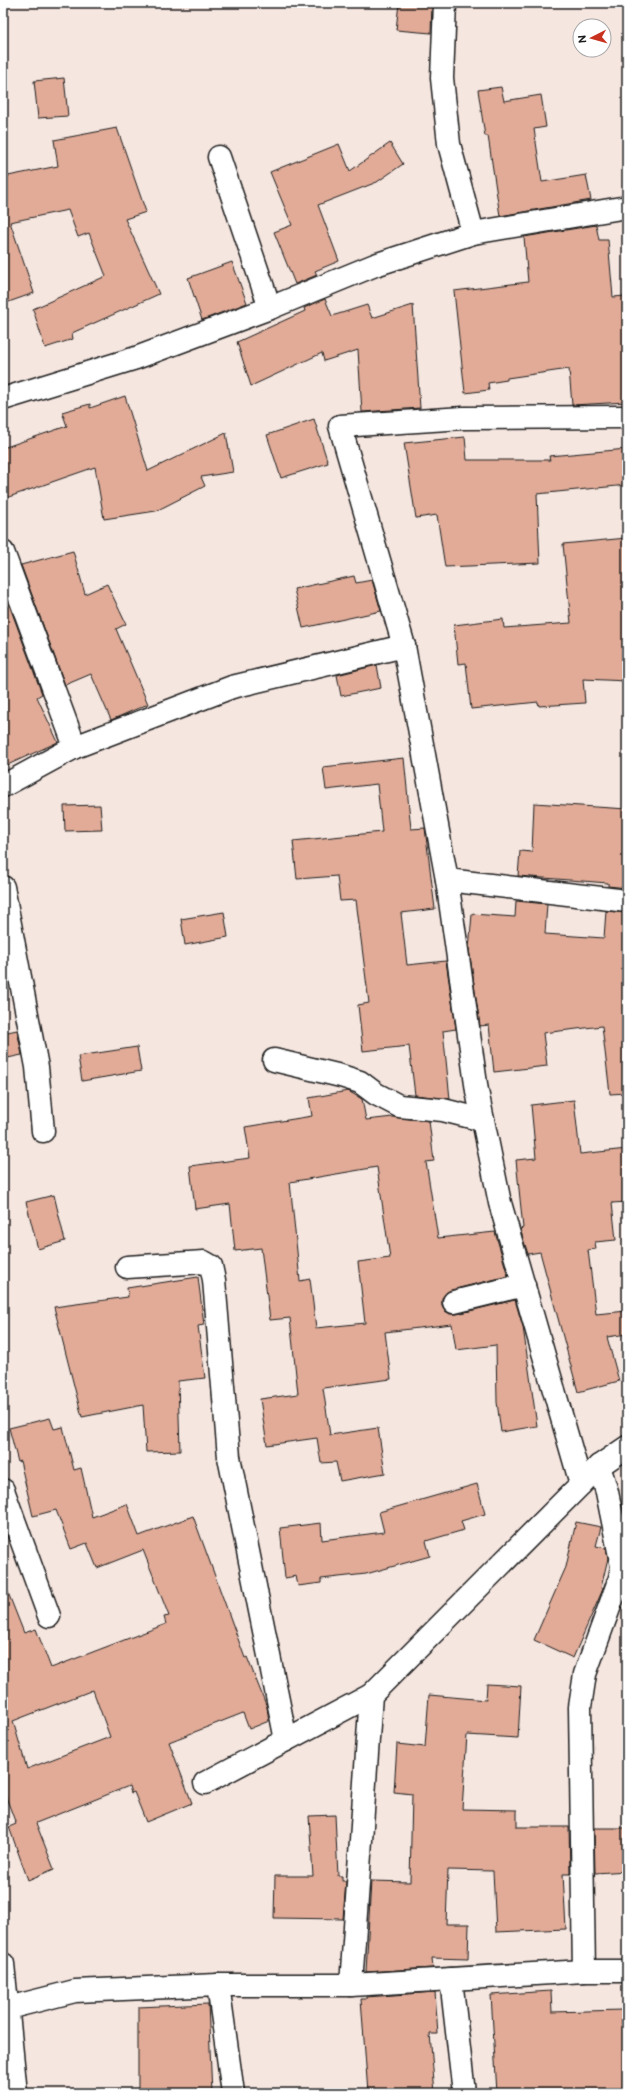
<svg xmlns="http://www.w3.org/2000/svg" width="630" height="2096" viewBox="0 0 630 2096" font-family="'Balsamiq Sans',sans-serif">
<rect width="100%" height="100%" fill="#f6e6e0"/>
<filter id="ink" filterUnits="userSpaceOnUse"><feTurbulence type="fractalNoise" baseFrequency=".025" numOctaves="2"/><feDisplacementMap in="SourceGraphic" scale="8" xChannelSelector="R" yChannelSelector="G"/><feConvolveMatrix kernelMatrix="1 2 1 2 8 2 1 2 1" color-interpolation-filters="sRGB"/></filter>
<g filter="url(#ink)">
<g fill="#e1ab97" stroke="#1c1c1c" fill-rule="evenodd">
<path d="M399 3H432L431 33 396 30Z"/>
<path d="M64 78 68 116 38 118 34 81Z"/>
<path d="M501 87 504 101 541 95 546 127 534 129 542 182 586 175 591 200 500 216 488 136H485L478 90Z"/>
<path d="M117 128 146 212 125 219 159 294 72 333 73 339 45 348 33 309 106 276 89 233 78 237 68 210 10 222 34 293 3 304V177L58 166 54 140Z"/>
<path d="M390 143 403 164 377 182 318 205 339 261 315 271 317 275 295 284 274 232 292 225 270 172 339 144 350 171Z"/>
<path d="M596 225 599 240H608L613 297 625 296 627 402 572 405 569 369 507 378V380L488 383 489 390 465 393 454 291 528 282 524 237Z"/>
<path d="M232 262 247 303 202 320 188 278Z"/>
<path d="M325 299 332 316 367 305 372 318 413 305 420 408 362 412 358 350 324 361 322 353 251 386 237 342 305 311 304 308Z"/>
<path d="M125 396 148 471 226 433 233 472 201 477 205 486 156 511 104 519 95 467 3 499V448L67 426 62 412 90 404V408Z"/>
<path d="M314 419 328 463 281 478 267 435Z"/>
<path d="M465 437 467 460H550L549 456 627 449V485L537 494 540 563 445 567 437 515 416 518 404 443Z"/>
<path d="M627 538V681L583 679 585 703 539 706 538 702 471 709 466 663 458 664 454 625 503 619 504 628 571 623 563 544Z"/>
<path d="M73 551 85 594 107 584 126 624 116 629 148 704 111 720 91 674 65 685 21 565Z"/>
<path d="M354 576 356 583 372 580 381 611 303 628 294 589Z"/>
<path d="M3 588 42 694 37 697 58 742 3 767Z"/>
<path d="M377 665 381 688 341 696 337 675Z"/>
<path d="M404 758 411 829 425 828 435 909 401 913 407 965 446 961 456 1029 443 1031 450 1099 415 1095 409 1046 363 1051 358 1005 369 1003 356 900 340 901 337 876 297 879 293 841 382 832 377 784 326 790 323 767Z"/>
<path d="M534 803 627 809V888L608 886V883L518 876 520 851 532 852Z"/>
<path d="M100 805 102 830 65 831 64 806Z"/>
<path d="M516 901 547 904 545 934 604 938 606 911 627 913V1093L610 1094 602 1026 543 1033 547 1066 494 1072 489 1025 480 1026 469 949 472 914 515 917Z"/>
<path d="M224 912 228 937 185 945 181 919Z"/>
<path d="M17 1030 22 1055 3 1059V1033Z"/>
<path d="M137 1047 141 1071 82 1081 78 1056Z"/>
<path d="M348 1091 362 1099 366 1120 393 1117 429 1121 434 1161 426 1162 438 1238 495 1232 508 1276 451 1290 446 1293 442 1298V1305L445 1311 450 1314H457L515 1300 523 1327 537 1426 501 1432 497 1402 496 1345 456 1350 452 1324 385 1332 391 1379 323 1388 330 1435 378 1428 385 1473 340 1481 336 1462 321 1463 317 1438 267 1445 260 1399 298 1394 290 1318 270 1320 261 1248 235 1251 230 1204 195 1209 190 1166 250 1158 245 1127 312 1116 309 1098ZM377 1167 390 1258 358 1262 365 1323 316 1328 310 1279 300 1281 290 1182Z"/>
<path d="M574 1100 580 1154 627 1149V1202L612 1203 616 1240 595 1242 596 1249 588 1250 596 1314 627 1311V1334L607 1337 619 1381 578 1392 540 1252 528 1254 520 1229 523 1228 516 1160 536 1158 531 1105Z"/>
<path d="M54 1195 65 1241 38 1249 26 1202Z"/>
<path d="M198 1277 204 1325 198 1326 205 1378 178 1381 180 1451 146 1452 143 1405 82 1417 54 1307 128 1297 127 1288Z"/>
<path d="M50 1418 54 1429 63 1427 74 1470 81 1468 92 1517 127 1504 139 1536 193 1516 245 1658 247 1657 267 1707 269 1721 249 1729 243 1713 169 1742 192 1803 146 1822 134 1792 131 1793 129 1786 36 1823 54 1869 28 1880 9 1827 16 1824 3 1789V1711L8 1710 3 1698V1585H5L24 1633 36 1629 51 1668 166 1624 164 1617 169 1616 143 1550 97 1568 87 1543 71 1549 56 1510 33 1516 20 1461 18 1462 9 1428ZM93 1690 110 1737 27 1769 13 1721Z"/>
<path d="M477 1484 485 1514 461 1521 464 1530 426 1541 430 1556 366 1574 321 1579V1583L298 1586 296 1576 285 1578 280 1528 321 1523 322 1540 384 1532 379 1512Z"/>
<path d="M576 1522 601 1527 596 1546 606 1548 608 1558 601 1588 603 1589 573 1658 534 1640 566 1567Z"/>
<path d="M487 1684 521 1686 518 1738 467 1735 462 1809 517 1810V1827H569L570 1874H563L566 1929 496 1932 493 1871 448 1870 446 1924H469L468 1959 432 1958 433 1968 366 1972 371 1881 410 1882 412 1794 394 1792 397 1744 425 1747 429 1695 486 1700Z"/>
<path d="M335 1815 338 1876H342V1881H346L343 1919 274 1918 275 1876H313L309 1816Z"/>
<path d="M594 1828H627V1871L595 1873Z"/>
<path d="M551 1991 552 2012 622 2010V2024H627V2093H497L491 1995Z"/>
<path d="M435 1992 438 2034H430L435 2093H368L361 1999H366V1997Z"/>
<path d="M208 2004 212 2093H138V2007Z"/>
</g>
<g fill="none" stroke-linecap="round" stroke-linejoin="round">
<g stroke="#1c1c1c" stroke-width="25">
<g id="minor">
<path d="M445 3 442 78 449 144 473 233"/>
<path d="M219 157 270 308"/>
<path d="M3 399 136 358 270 308 375 265 473 233 627 207"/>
<path d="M3 552 75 747"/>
<path d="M3 786 75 747 232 687 404 646"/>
<path d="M447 880 627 901"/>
<path d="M3 887 37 1067 43 1131"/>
<path d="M274 1060 341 1076 360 1082 376 1094 399 1106 443 1110 483 1120"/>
<path d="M127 1267 204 1262 211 1266 214 1280 229 1457 286 1740"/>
<path d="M454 1302 524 1285"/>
<path d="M581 1484 500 1203 477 1091 447 880 404 646 340 426 463 418 627 417"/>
<path d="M3 1490 49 1616"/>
<path d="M205 1783 371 1695"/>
<path d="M3 1964 16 2093"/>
<path d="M584 1971 580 1707 585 1674 620 1578 622 1566 607 1492 599 1466"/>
<path d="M451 1979 464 2093"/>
<path d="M218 1985 233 2093"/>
<path d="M351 1985 371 1695 599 1466 627 1447"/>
<path d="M3 2012 8 2008 75 1991 218 1985H351L584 1971H627"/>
</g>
</g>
<use href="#minor" stroke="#fff" stroke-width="22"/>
</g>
</g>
<rect width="630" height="2096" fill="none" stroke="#fff" stroke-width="16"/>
<rect x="8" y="8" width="614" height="2080" fill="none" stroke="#1c1c1c" stroke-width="1.5" filter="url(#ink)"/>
<g transform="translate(592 38) rotate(264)"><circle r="19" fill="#ffffff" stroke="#a4a4a4"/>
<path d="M0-3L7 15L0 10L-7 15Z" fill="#c8321e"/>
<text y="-6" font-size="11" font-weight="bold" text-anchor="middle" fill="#1c1c1c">N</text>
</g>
</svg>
